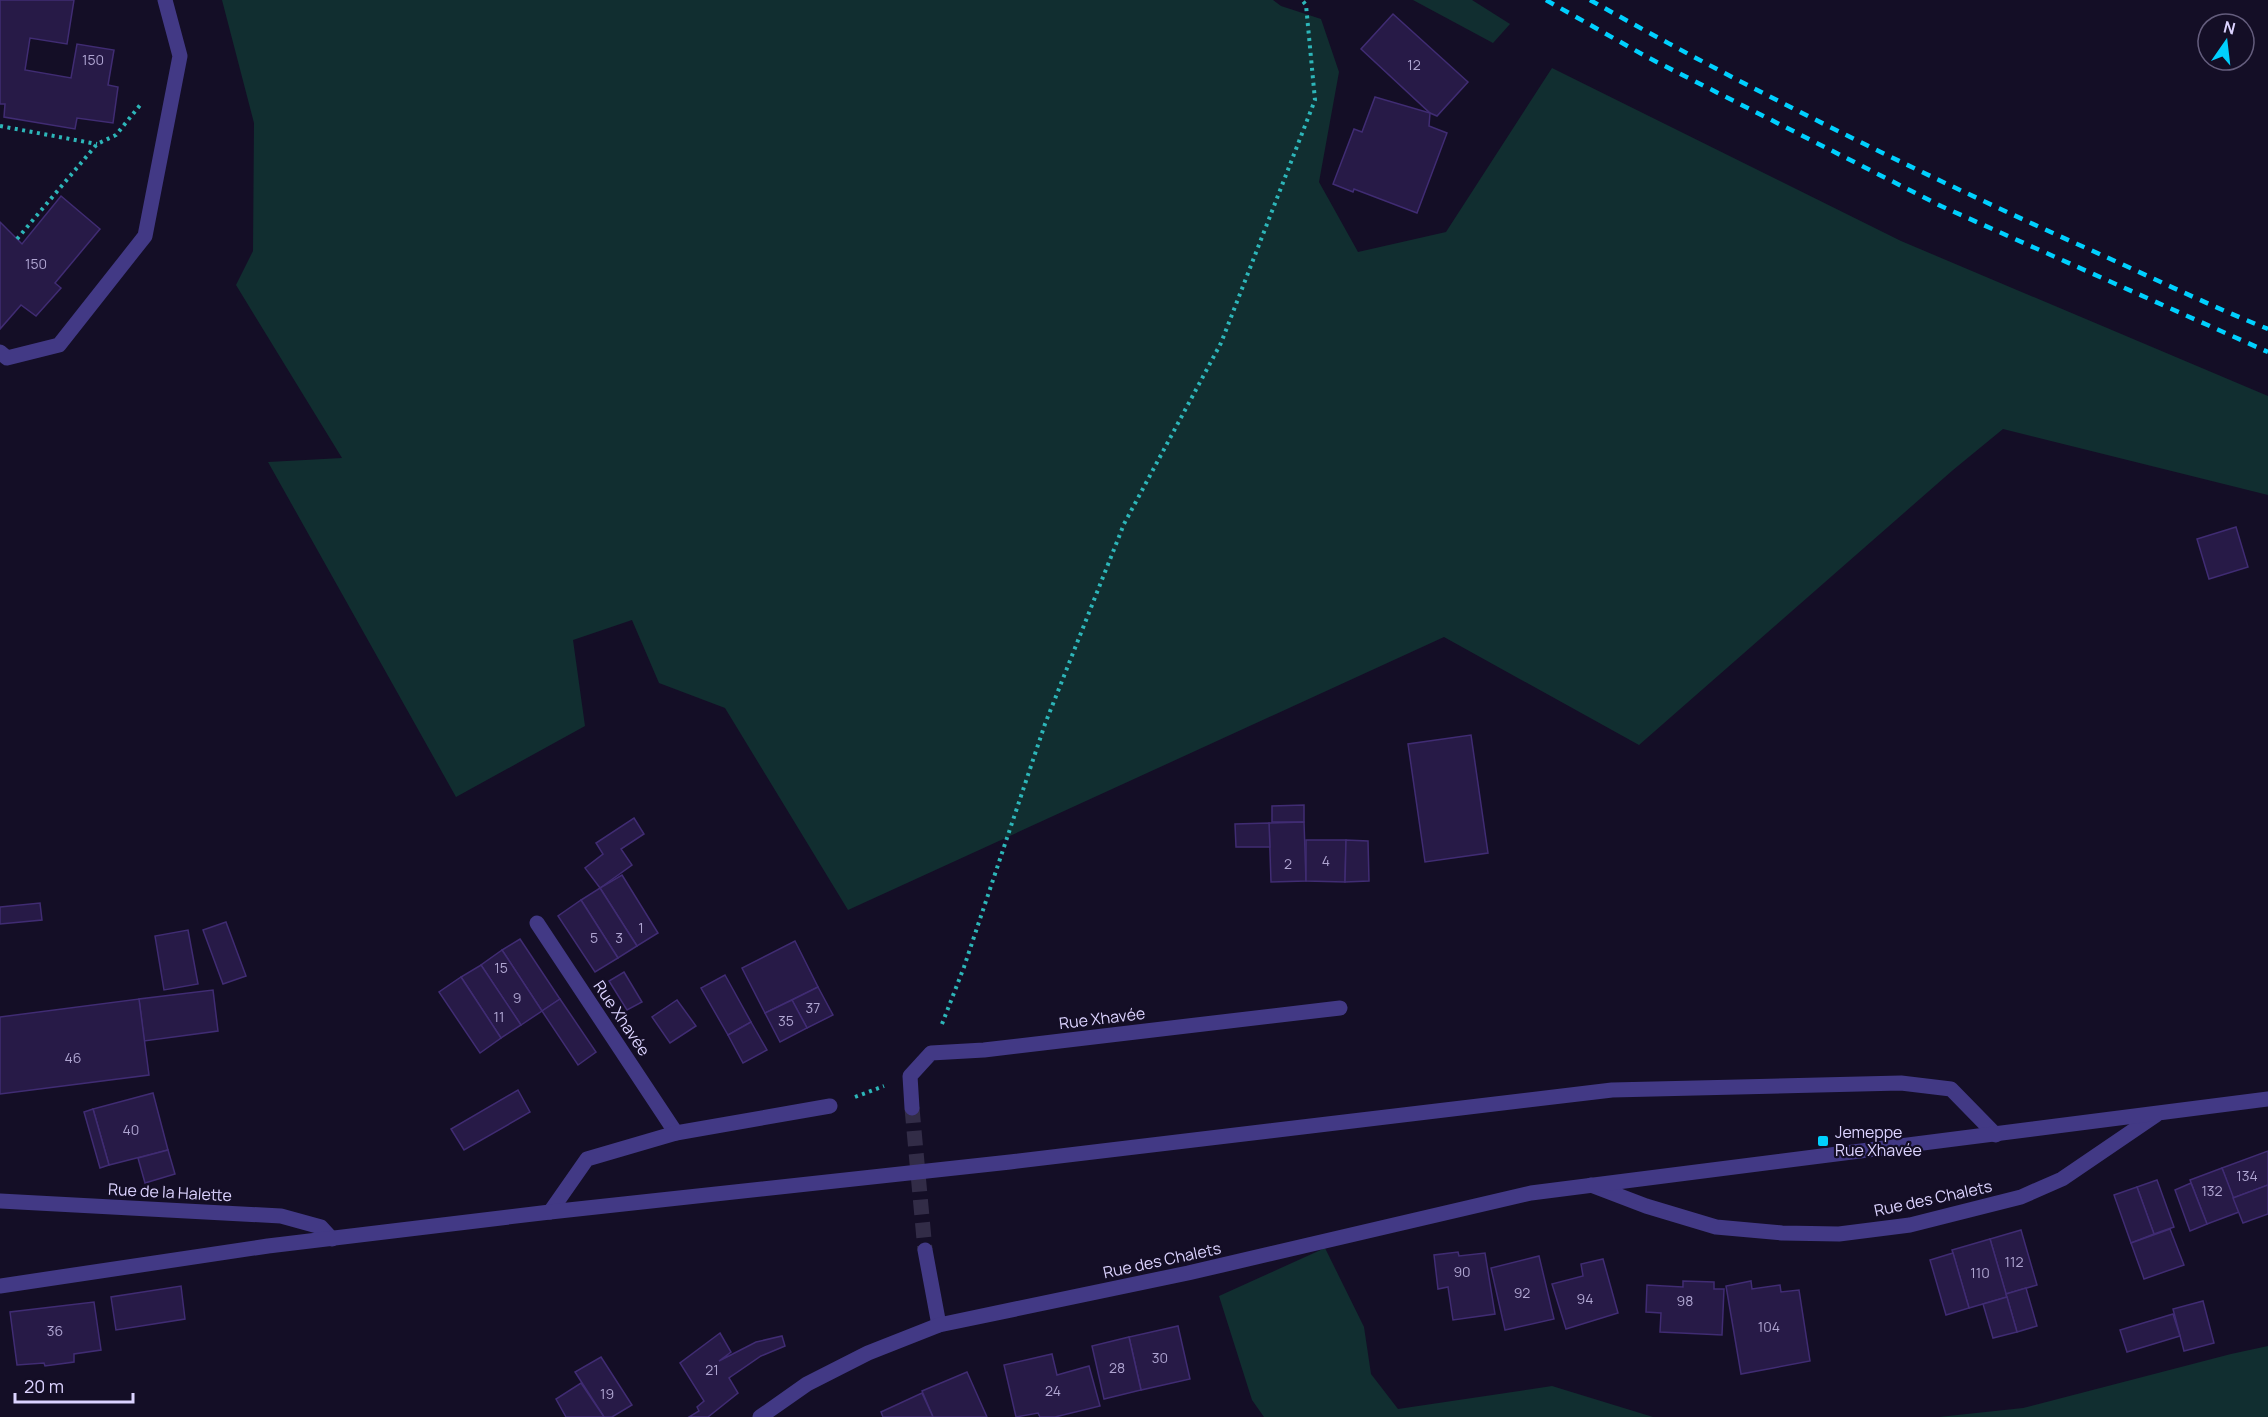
<svg xmlns="http://www.w3.org/2000/svg" width="2268" height="1417" viewBox="0 0 2268 1417" font-family="Manrope,sans-serif">
<rect width="100%" height="100%" fill="#140e26"/>
<g fill="#112e30">
<path d="M222 0H1273L1281 6 1321 19 1339 72 1319 182 1358 252 1446 232 1552 68 1901 241 2268 396V495L2003 429 1953 470 1639 745 1444 637 848 910 725 708 659 683 632 620 573 640 585 726 456 797 268 462 342 458 236 285 253 251 254 123Z"/>
<path d="M1413 0H1472L1510 24 1493 43Z"/>
<path d="M1325 1248 1364 1327 1371 1374 1398 1409 1552 1386 1653 1417H1264L1252 1400 1219 1296Z"/>
<path d="M2268 1346V1417H1939L2023 1408 2231 1354Z"/>
</g>
<g fill="#271a47" stroke="#402c73" stroke-width="1.5">
<path d="M0 0H74L67 44 30 38 25 70 71 78 77 44 114 50 108 85 118 87 113 123 77 118 75 129 4 117 5 104H0Z"/>
<path d="M1393 14 1468 82 1437 116 1430 113 1361 49Z"/>
<path d="M1375 97 1430 113 1429 126 1447 133 1417 213 1354 189 1353 192 1333 184 1354 129 1362 132Z"/>
<path d="M61 196 100 229 55 283 61 288 36 316 21 305 0 329V222L22 244Z"/>
<path d="M2236 527 2248 567 2209 579 2197 539Z"/>
<path d="M1471 735 1488 853 1425 862 1408 744Z"/>
<path d="M1304 805V822H1272V806Z"/>
<path d="M634 818 644 834 621 849 632 865 600 888 585 868 603 854 596 843Z"/>
<path d="M1304 822 1306 881 1271 882 1269 823Z"/>
<path d="M1269 823 1270 847H1236L1235 824Z"/>
<path d="M1306 840H1346L1345 882 1306 881Z"/>
<path d="M1346 840 1368 841 1369 881 1345 882Z"/>
<path d="M622 875 658 933 637 946 600 888Z"/>
<path d="M600 888 637 946 618 958 581 900Z"/>
<path d="M581 900 618 958 595 972 558 916Z"/>
<path d="M40 903 42 920 0 924V907Z"/>
<path d="M226 922 246 976 223 984 203 930Z"/>
<path d="M188 930 198 984 164 990 155 936Z"/>
<path d="M520 939 560 999 542 1011 502 950Z"/>
<path d="M795 941 818 987 765 1013 742 968Z"/>
<path d="M502 950 542 1011 521 1025 481 965Z"/>
<path d="M481 965 521 1025 501 1038 461 977Z"/>
<path d="M624 972 642 1002 627 1010 609 981Z"/>
<path d="M725 975 751 1022 728 1035 701 988Z"/>
<path d="M461 977 501 1038 480 1053 439 992Z"/>
<path d="M818 987 833 1015 807 1028 792 1000Z"/>
<path d="M213 990 218 1031 144 1041 139 999Z"/>
<path d="M139 999 149 1075 0 1094V1017Z"/>
<path d="M560 999 596 1052 578 1065 542 1011Z"/>
<path d="M677 1000 696 1026 670 1043 652 1017Z"/>
<path d="M792 1000 807 1028 780 1042 765 1013Z"/>
<path d="M751 1022 767 1050 743 1063 728 1035Z"/>
<path d="M518 1090 530 1112 464 1150 451 1129Z"/>
<path d="M153 1093 168 1150 109 1165 93 1109Z"/>
<path d="M93 1109 109 1165 100 1168 84 1112Z"/>
<path d="M168 1150 175 1174 145 1183 138 1158Z"/>
<path d="M2268 1151V1185L2233 1198 2222 1168Z"/>
<path d="M2222 1168 2239 1212 2207 1224 2190 1180Z"/>
<path d="M2157 1180 2174 1227 2154 1234 2137 1187Z"/>
<path d="M2191 1183 2207 1224 2190 1231 2175 1190Z"/>
<path d="M2268 1185V1214L2243 1223 2233 1198Z"/>
<path d="M2137 1187 2154 1234 2131 1243 2114 1195Z"/>
<path d="M2170 1229 2184 1265 2144 1279 2131 1243Z"/>
<path d="M2021 1230 2037 1285 2006 1294 1990 1239Z"/>
<path d="M1990 1239 2007 1297 1969 1308 1952 1250Z"/>
<path d="M1458 1252 1459 1256 1485 1253 1495 1314 1453 1320 1448 1287 1438 1289 1434 1255Z"/>
<path d="M1953 1253 1969 1308 1946 1315 1930 1260Z"/>
<path d="M1539 1256 1554 1319 1505 1330 1491 1268Z"/>
<path d="M1603 1259 1618 1313 1566 1329 1552 1284 1583 1276 1581 1264Z"/>
<path d="M1683 1281 1714 1282V1289H1724L1722 1335 1660 1332 1661 1313 1646 1312 1647 1285 1683 1287Z"/>
<path d="M1751 1281 1752 1289 1780 1285 1781 1292 1799 1290 1810 1361 1741 1374 1726 1286Z"/>
<path d="M181 1286 185 1319 116 1330 111 1297Z"/>
<path d="M2026 1288 2037 1326 2017 1332 2006 1294Z"/>
<path d="M2007 1297 2017 1332 1993 1338 1983 1304Z"/>
<path d="M2203 1301 2214 1343 2184 1351 2173 1309Z"/>
<path d="M94 1302 101 1350 74 1354V1362L45 1366 44 1363 17 1365 10 1312Z"/>
<path d="M2173 1314 2180 1336 2127 1352 2120 1330Z"/>
<path d="M1178 1326 1190 1379 1141 1390 1129 1337Z"/>
<path d="M720 1333 731 1352 719 1361 756 1342 782 1336 785 1346 761 1356 729 1378 738 1393 708 1417H689L699 1411 697 1407 704 1401 680 1363Z"/>
<path d="M1129 1337 1141 1390 1104 1399 1092 1346Z"/>
<path d="M1052 1354 1057 1375 1089 1366 1100 1406 1055 1417H1040L1038 1413 1016 1417 1004 1365Z"/>
<path d="M601 1357 632 1405 612 1417H604L575 1372Z"/>
<path d="M967 1372 987 1417H933L922 1391Z"/>
<path d="M581 1383 604 1417H566L556 1399Z"/>
<path d="M922 1393 933 1417H883L881 1412Z"/>
</g>
<g fill="none" stroke-linecap="round" stroke-linejoin="round">
<path stroke="#322c47" stroke-width="15" stroke-dasharray="15 8" stroke-linecap="butt" d="M912 1108 925 1250"/>
<g stroke="#2db6b9" stroke-width="4" stroke-dasharray="3 4.5" stroke-linecap="butt">
<path d="M0 126 97 144"/>
<path d="M17 239 97 144 116 135 141 104"/>
<path d="M942 1024 964 967 1045 724 1124 524 1221 343 1315 100 1306 5 1302 0"/>
<path d="M855 1097 884 1086"/>
</g>
<g stroke="#423985" stroke-width="15">
<path d="M0 352 7 358 59 345 145 236 180 56 165 0"/>
<path d="M537 923 676 1133"/>
<path d="M912 1108 910 1076 931 1053 984 1050 1340 1008"/>
<path d="M1591 1185 1646 1206 1716 1227 1782 1233 1839 1234 1910 1225 2021 1197 2062 1179 2156 1115"/>
<path d="M0 1201 281 1216 321 1227 332 1239"/>
<path d="M550 1212 587 1159 676 1133 830 1106"/>
<path d="M925 1250 939 1325"/>
<path d="M0 1286 268 1246 550 1212 1010 1162 1612 1090 1901 1083 1951 1089 1996 1135"/>
<path d="M760 1417 807 1384 868 1353 939 1325 1188 1273 1531 1193 2268 1099"/>
</g>
<g stroke="#00d0fe" stroke-width="4.5" stroke-dasharray="9 8" stroke-linecap="butt">
<path d="M1546 0 1647 57 1941 206 2268 352"/>
<path d="M1590 0C1748 89 1911 169 2077 244 2141 272 2203 303 2268 329"/>
</g>
</g>
<rect fill="#00d0fe" stroke="#140e26" stroke-width="2" x="1817" y="1135" width="12" height="12" rx="3"/>
<g text-anchor="middle" stroke-width="4.5" stroke-linejoin="round" paint-order="stroke">
<g font-size="14" fill="#afa5d1">
<text x="93" y="65">150</text>
<text x="1414" y="70">12</text>
<text x="36" y="269">150</text>
<text x="1326" y="866">4</text>
<text x="1288" y="869">2</text>
<text x="641" y="933">1</text>
<text x="594" y="943">5</text>
<text x="619" y="943">3</text>
<text x="501" y="973">15</text>
<text x="517" y="1003">9</text>
<text x="813" y="1013">37</text>
<text x="499" y="1022">11</text>
<text x="786" y="1026">35</text>
<text x="73" y="1063">46</text>
<text x="131" y="1135">40</text>
<text x="2247" y="1181">134</text>
<text x="2212" y="1196">132</text>
<text x="2014" y="1267">112</text>
<text x="1462" y="1277">90</text>
<text x="1980" y="1278">110</text>
<text x="1522" y="1298">92</text>
<text x="1585" y="1304">94</text>
<text x="1685" y="1306">98</text>
<text x="1769" y="1332">104</text>
<text x="55" y="1336">36</text>
<text x="1160" y="1363">30</text>
<text x="1117" y="1373">28</text>
<text x="712" y="1375">21</text>
<text x="1053" y="1396">24</text>
<text x="607" y="1399">19</text>
</g>
<g font-size="16" fill="#dcd3ff" stroke="#140e26">
<text transform="translate(622 1018) rotate(56)" y="6">Rue Xhavée</text>
<text transform="translate(1102 1018) rotate(-7)" y="6">Rue Xhavée</text>
<text transform="translate(170 1192) rotate(3)" y="6">Rue de la Halette</text>
<text transform="translate(1933 1198) rotate(-12)" y="6">Rue des Chalets</text>
<text transform="translate(1162 1260) rotate(-12)" y="6">Rue des Chalets</text>
</g>
<g font-size="16" fill="#dcd3ff" stroke="#140e26" text-anchor="start">
<text x="1835" y="1138">Jemeppe<tspan x="1835" dy="18">Rue Xhavée</tspan></text>
</g>
</g>
<g transform="translate(2226 42) rotate(14)"><circle r="28" fill="#140e26" stroke="#645d7d" stroke-width="1.5"/>
<path d="M0-4.5L10 22L0 15L-10 22Z" fill="#00d0fe"/>
<text y="-9" font-size="16" font-weight="bold" text-anchor="middle" fill="#dcd3ff">N</text>
</g>
<path d="M15 1393v9h118v-9" fill="none" stroke="#dcd3ff" stroke-width="3"/>
<text x="24" y="1393" font-size="18" fill="#dcd3ff" stroke="#140e26" stroke-width="4.5" paint-order="stroke">20 m</text>
</svg>
